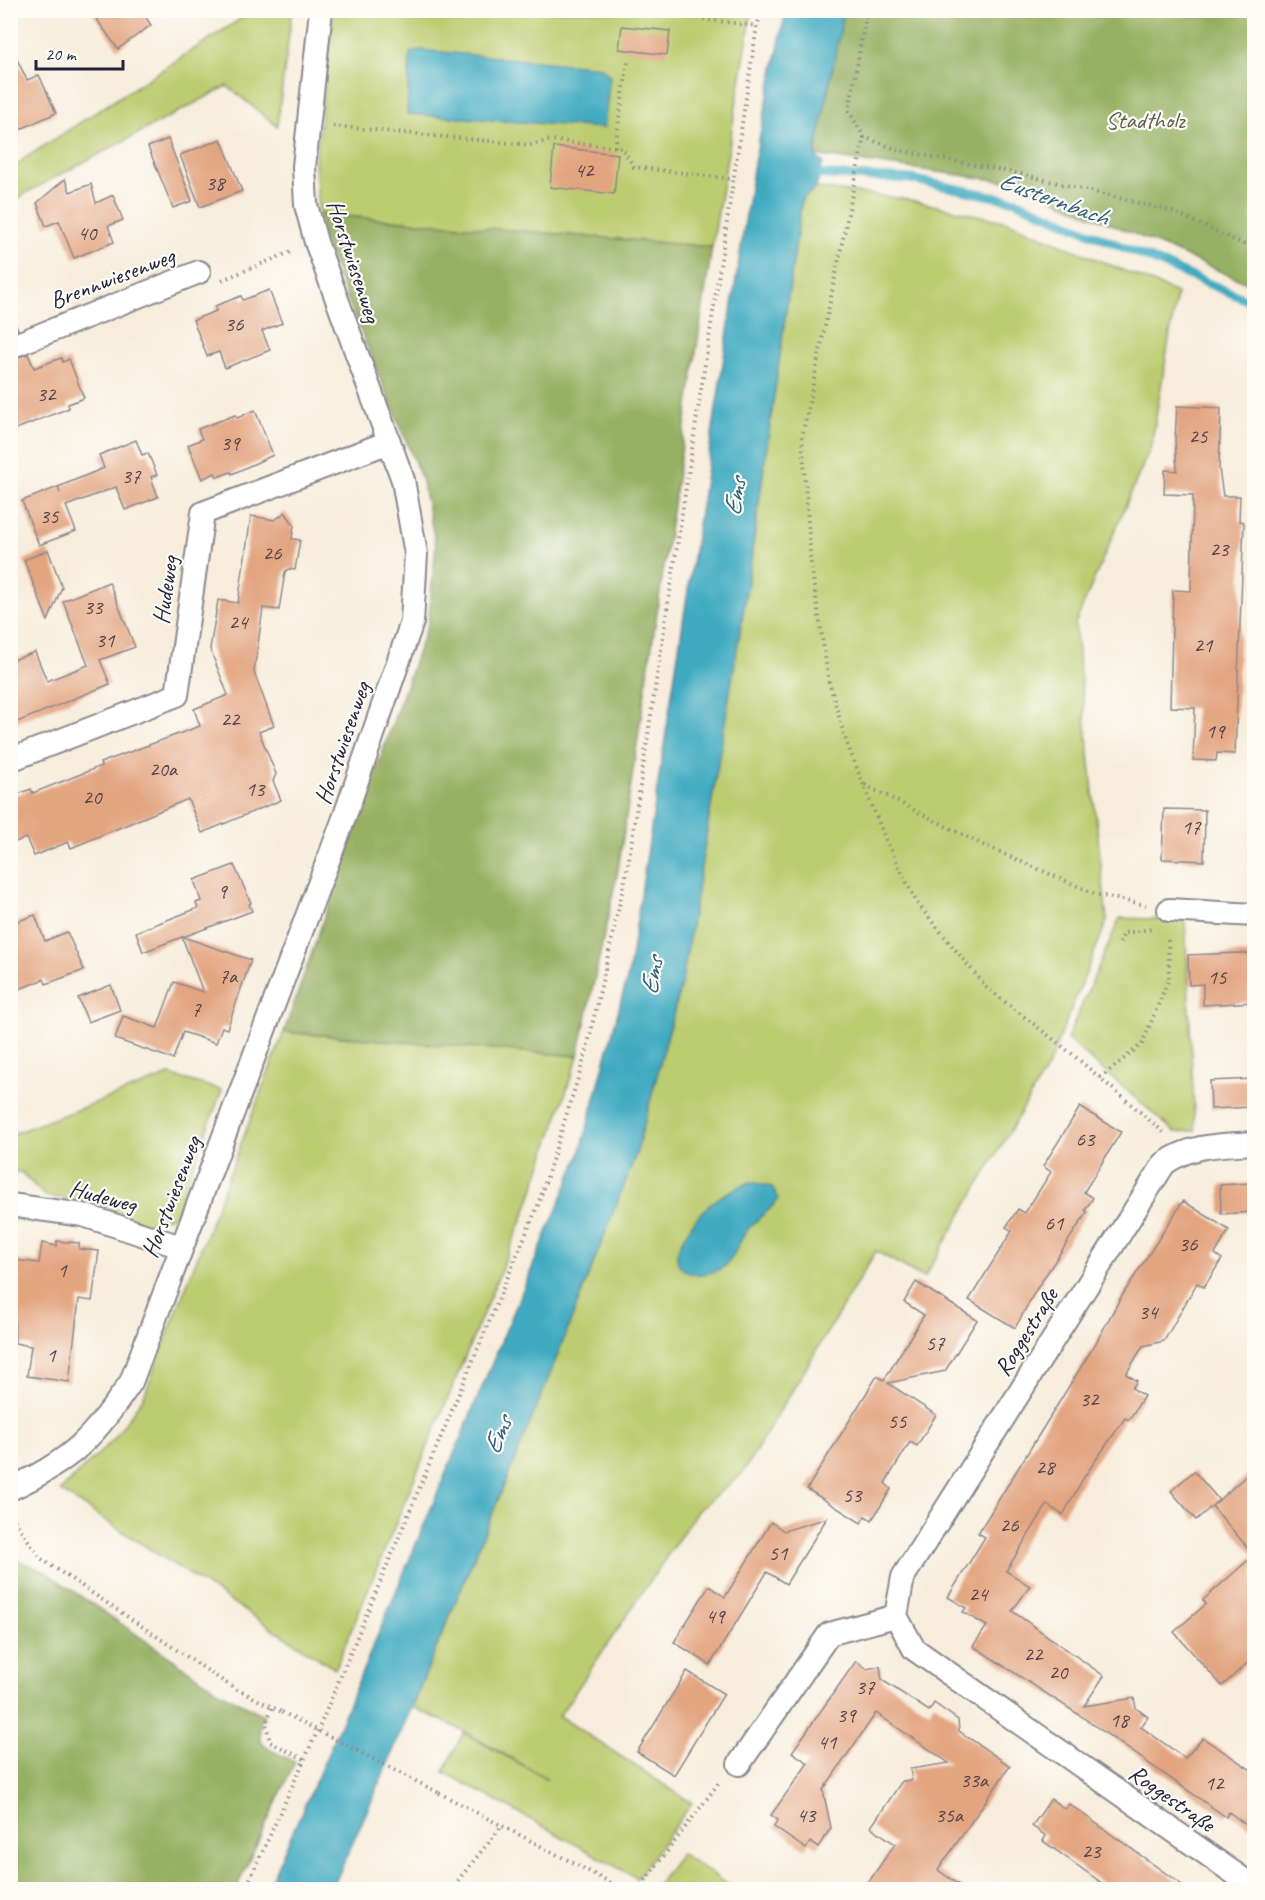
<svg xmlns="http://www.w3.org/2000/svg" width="1265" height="1900" viewBox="0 0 1265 1900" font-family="Caveat,sans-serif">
<rect width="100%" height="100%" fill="#fdfcf7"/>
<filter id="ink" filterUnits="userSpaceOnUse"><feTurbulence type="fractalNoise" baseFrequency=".0167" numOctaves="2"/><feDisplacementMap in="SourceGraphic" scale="12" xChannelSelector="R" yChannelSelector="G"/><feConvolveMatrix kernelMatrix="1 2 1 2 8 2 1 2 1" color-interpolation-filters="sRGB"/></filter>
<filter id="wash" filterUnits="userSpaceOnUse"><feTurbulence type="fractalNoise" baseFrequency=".008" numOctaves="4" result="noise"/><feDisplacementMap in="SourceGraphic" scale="24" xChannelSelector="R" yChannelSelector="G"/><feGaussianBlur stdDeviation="1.35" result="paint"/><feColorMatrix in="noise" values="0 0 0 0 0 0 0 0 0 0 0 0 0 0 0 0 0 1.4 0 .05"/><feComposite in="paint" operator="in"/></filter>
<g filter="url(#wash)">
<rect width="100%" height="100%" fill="#f8eddc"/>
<g fill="#bccc6f" stroke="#6f7755" stroke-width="1.5">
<path d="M253 11H292L277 126 227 86 24 194 11 205V170L25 158Z"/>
<path d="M334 11H752L712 247 319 214 315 163Z"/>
<path d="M816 188 906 199 1008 222 1177 293 1151 446 1075 624 1107 921 1048 1066 924 1278 876 1251 742 1474 698 1510 559 1716 692 1803 637 1878 444 1772 463 1733 548 1779 460 1729 412 1707 545 1387 636 1154 682 981 745 601 802 199Z"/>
<path d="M1120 918 1185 920 1195 1131 1175 1132 1067 1039Z"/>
<path d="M284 1032 578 1056 527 1208 335 1669 60 1491 114 1439 144 1396Z"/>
<path d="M169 1075 222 1090 174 1216 145 1224 92 1202 45 1196 21 1172 11 1171 10 1135Z"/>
<path d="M681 1853 734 1889 655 1888Z"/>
</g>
<g fill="#95b062" stroke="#5c694e" stroke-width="1.5">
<path d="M844 11H1254V286L1017 183 815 155Z"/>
<path d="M319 214 712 247 618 870 578 1056 284 1032 428 623 436 545 421 477 323 239Z"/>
<path d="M11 1558 44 1571 222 1693 264 1715 260 1724V1741L273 1751 295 1762 236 1889H25L11 1875Z"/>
</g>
<g fill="#41aac1" stroke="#32667e" stroke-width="1.5">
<path d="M786 11H844L815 155 823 163 816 188 802 199 745 601 682 981 636 1154 545 1387 381 1780 332 1889H267L326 1758 580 1154 629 971 754 163Z"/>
<path d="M420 50 601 67 610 76 604 128 407 114 410 53Z"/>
<path d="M751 1182 772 1187 778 1199C770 1212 755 1219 746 1232 739 1241 735 1255 727 1264 715 1276 680 1281 677 1258 676 1249 683 1239 687 1232 703 1206 723 1192 751 1182Z"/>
</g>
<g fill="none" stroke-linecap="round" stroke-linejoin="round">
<path stroke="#41aac1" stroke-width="9" d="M809 174 910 179 1015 201 1254 303"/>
</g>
<g id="blocks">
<g fill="#e3a480">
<path d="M90 10H141L151 25 118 49Z"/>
<path d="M622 26 670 31 667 55 619 49Z"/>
<path d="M10 45 27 80 39 75 56 113 10 134Z"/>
<path d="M168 139 192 201 173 208 148 147Z"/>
<path d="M221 139 242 191 200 207 180 155Z"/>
<path d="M554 147 618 154 614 194 550 187Z"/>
<path d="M65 179 70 192 91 184 96 203 113 195 123 220 108 226 114 242 74 258 59 221 46 226 37 203Z"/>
<path d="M269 290 282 323 262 331 270 350 225 368 219 352 207 356 193 320 216 311 215 306 241 296 243 300Z"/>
<path d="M10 313 18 329 10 332Z"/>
<path d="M28 354 34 368 61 358 63 362 69 359 84 398 68 404 69 408 16 429 10 415V360Z"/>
<path d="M1177 406 1221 408 1219 468 1223 496H1240L1239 521 1244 522 1235 754 1217 753 1216 761 1193 760 1195 708 1170 707 1173 590 1191 591 1193 495 1164 494 1165 470 1177 471 1175 439Z"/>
<path d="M255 410 273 455 232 474 231 472 217 477 215 473 202 479 188 445 202 439 198 429 235 415 237 418Z"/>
<path d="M136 440 142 455 148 453 157 475 151 477 158 497 125 510 116 487 66 506 76 531 39 545 22 501 58 487 60 493 58 487 104 468 99 455Z"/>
<path d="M285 512 294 525 292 539 300 540 295 570 288 569 285 572 279 610 263 608 254 672 274 726 259 732 276 774 273 781 281 800 202 833 188 799 71 848 68 842 34 856 26 838 10 844V797L31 789 33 793 101 766 100 763 200 726 194 709 228 695 210 649 218 600 238 603 251 516 275 520Z"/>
<path d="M48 550 62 587 48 621 24 560Z"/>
<path d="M109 582 135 647 100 660 110 684 10 725V661L35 652 47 681 88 665 63 601Z"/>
<path d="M1164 809 1205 810 1204 861 1162 859Z"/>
<path d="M234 865 251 903 249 904 252 911 183 937 251 960 227 1029 222 1027 216 1043 183 1032 173 1059 115 1039 123 1016 157 1028 174 982 203 992 182 937 143 952 136 932 198 908 196 903 201 901 194 880Z"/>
<path d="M35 915 45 941 67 932 84 970 46 984 44 979 10 993V924Z"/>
<path d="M1240 953 1254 954V1002L1203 1005V984L1189 985 1188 955Z"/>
<path d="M111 985 120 1010 88 1022 78 998Z"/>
<path d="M1254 1079V1107L1211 1109 1210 1081Z"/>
<path d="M1080 1107 1121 1132 1084 1192 1093 1198 1085 1210 1087 1212 1036 1290 1015 1328 969 1300 1012 1231 1006 1227 1018 1209 1025 1213 1051 1172 1043 1166Z"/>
<path d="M1252 1183 1254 1212 1221 1214 1220 1185Z"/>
<path d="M1183 1201 1229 1230 1215 1254 1222 1259 1204 1287 1197 1283 1164 1341 1143 1346 1126 1374 1137 1381 1132 1388 1144 1396 1129 1420 1125 1418 1084 1477 1063 1515 1047 1505 1006 1571 1030 1586 1012 1611 1104 1676 1084 1706 1134 1698 1136 1708 1148 1717 1141 1727 1185 1758 1203 1738 1254 1772V1831L1229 1812 1226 1817 1078 1714 973 1646 987 1626 963 1612 966 1608 948 1597 985 1537 978 1533 1094 1346 1120 1299Z"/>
<path d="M57 1241 79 1243V1249L99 1251 92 1301 79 1299 69 1382 27 1376 31 1346 15 1343 13 1260 39 1263 42 1243 57 1246Z"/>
<path d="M916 1282 977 1320 945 1371 888 1383 936 1415 917 1446 910 1442 885 1483 891 1489 872 1520 865 1516 861 1523 807 1489 877 1376 884 1380 924 1315 904 1302Z"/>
<path d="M1254 1469V1657L1222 1686 1174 1632 1206 1604 1203 1600 1254 1555 1212 1506Z"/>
<path d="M1194 1471 1219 1500 1196 1520 1171 1491Z"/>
<path d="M827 1518 786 1584 767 1572 710 1665 674 1642 709 1586 725 1597 771 1522 784 1531Z"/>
<path d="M856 1661 867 1669 880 1666 882 1680 929 1711 934 1703 958 1720 959 1731 1010 1766 938 1870 966 1890H863L895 1844 871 1827 902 1781 912 1780 910 1769 949 1763 876 1713 823 1790 831 1828 818 1847 810 1842 806 1849 774 1827 778 1820 771 1815 808 1763 792 1752Z"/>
<path d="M687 1671 724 1694 674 1775 637 1752Z"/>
<path d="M1051 1799 1065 1809 1069 1804 1189 1890H1112L1043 1841 1046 1836 1032 1826Z"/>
</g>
</g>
</g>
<g filter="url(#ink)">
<use href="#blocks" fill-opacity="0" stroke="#8d888c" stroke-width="1.5"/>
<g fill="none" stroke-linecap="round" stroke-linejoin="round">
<g stroke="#8d888c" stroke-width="26">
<g id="street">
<path d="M10 347 199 272"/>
<path d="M10 760 177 695 203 513 389 442"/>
<path d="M1169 910 1254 915"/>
<path d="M1254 1143C1222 1145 1191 1144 1164 1164L903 1577 896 1616 914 1649 1254 1887"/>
<path d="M10 1205 83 1215 181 1247"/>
<path d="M10 1489C73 1460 93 1438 131 1382L343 821 412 622 416 554 403 480 316 242 306 205 304 167 321 10"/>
<path d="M739 1764 829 1634 896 1616"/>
</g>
</g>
<g stroke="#8d888c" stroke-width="4" stroke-dasharray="1.5 4.5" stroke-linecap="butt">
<path d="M632 10 757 26"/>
<path d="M867 10 849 111 864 137 898 150 1021 174 1171 211 1254 249"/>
<path d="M333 126 530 145 551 140 622 148 634 167 733 179"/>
<path d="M864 137 802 437 811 565 829 682 846 741 885 838 917 903 986 987 1072 1054 1167 1135"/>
<path d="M615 147 628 61"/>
<path d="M222 280 293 251"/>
<path d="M865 785 981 844 1098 895 1146 905"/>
<path d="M1120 943 1124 933 1152 929"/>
<path d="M1100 1078 1142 1044 1169 979 1168 936"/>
<path d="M11 1515 40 1558 229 1685 282 1712"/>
<path d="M272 1708 266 1723 270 1742 304 1759"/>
<path d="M439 1793 625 1890"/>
<path d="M10 1886 13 1890"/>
<path d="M245 1890 321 1723 538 1205 586 1053 627 871 757 26 762 10"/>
<path d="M450 1890 502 1826"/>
<path d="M638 1890 721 1780"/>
</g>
<use href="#street" stroke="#fff" stroke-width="22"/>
<path stroke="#8d888c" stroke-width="4" stroke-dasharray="1.5 4.5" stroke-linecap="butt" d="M282 1712 439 1793"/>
</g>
</g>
<g text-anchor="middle" stroke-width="4.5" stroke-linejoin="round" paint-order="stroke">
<g font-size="21" fill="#52424c">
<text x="584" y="177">42</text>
<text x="215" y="190">38</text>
<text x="87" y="240">40</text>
<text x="234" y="331">36</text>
<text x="46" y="401">32</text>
<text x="1198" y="443">25</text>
<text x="230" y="450">39</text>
<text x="131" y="483">37</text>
<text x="49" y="523">35</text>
<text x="1219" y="556">23</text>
<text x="272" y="560">26</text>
<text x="93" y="614">33</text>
<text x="238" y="629">24</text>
<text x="105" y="647">31</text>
<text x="1203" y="652">21</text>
<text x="230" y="726">22</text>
<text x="1215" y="738">19</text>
<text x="163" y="776">20a</text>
<text x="255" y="796">13</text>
<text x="92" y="804">20</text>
<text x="1191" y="834">17</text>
<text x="222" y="898">9</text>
<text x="228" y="983">7a</text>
<text x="1217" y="984">15</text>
<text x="196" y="1016">7</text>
<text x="1085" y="1146">63</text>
<text x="1054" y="1230">61</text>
<text x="1188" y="1251">36</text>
<text x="62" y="1277">1</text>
<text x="1148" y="1319">34</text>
<text x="935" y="1350">57</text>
<text x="51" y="1362">1</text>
<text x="1089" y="1406">32</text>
<text x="897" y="1428">55</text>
<text x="1045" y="1474">28</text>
<text x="852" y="1502">53</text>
<text x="1009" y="1532">26</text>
<text x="778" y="1560">51</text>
<text x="978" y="1601">24</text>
<text x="715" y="1623">49</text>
<text x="1033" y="1661">22</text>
<text x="1058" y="1679">20</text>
<text x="865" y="1694">37</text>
<text x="846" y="1722">39</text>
<text x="1119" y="1727">18</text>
<text x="827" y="1749">41</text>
<text x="974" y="1787">33a</text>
<text x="1214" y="1790">12</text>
<text x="806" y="1822">43</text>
<text x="949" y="1822">35a</text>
<text x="1091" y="1858">23</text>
</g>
<g font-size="24" fill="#585e4d" stroke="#fdfcf7">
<text x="1145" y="128">Stadtholz</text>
</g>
<g font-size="24" fill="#22223b" stroke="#fdfcf7">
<text transform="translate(354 261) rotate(72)" y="8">Horstwiesenweg</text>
<text transform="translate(112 278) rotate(-21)" y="8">Brennwiesenweg</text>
<text transform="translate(165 590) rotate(-82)" y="8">Hudeweg</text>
<text transform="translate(342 743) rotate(-71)" y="8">Horstwiesenweg</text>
<text transform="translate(103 1196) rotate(15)" y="8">Hudeweg</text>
<text transform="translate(171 1197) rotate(-69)" y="8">Horstwiesenweg</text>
<text transform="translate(1026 1332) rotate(-58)" y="8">Roggestraße</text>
<text transform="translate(1172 1798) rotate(35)" y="8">Roggestraße</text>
</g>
<g font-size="26" font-style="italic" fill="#305f77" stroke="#fdfcf7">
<text transform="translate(1054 198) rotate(20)" y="9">Eusternbach</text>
<text transform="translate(734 497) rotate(-80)" y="9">Ems</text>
<text transform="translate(651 976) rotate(-80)" y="9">Ems</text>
<text transform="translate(497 1435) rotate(-67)" y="9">Ems</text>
</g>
</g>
<rect width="1265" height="1900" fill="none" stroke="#fdfcf7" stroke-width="36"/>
<path d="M36 60v9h87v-9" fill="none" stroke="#22223b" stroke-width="3"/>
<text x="45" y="60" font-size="18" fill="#22223b" stroke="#fdfcf7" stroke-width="4.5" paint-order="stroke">20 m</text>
</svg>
